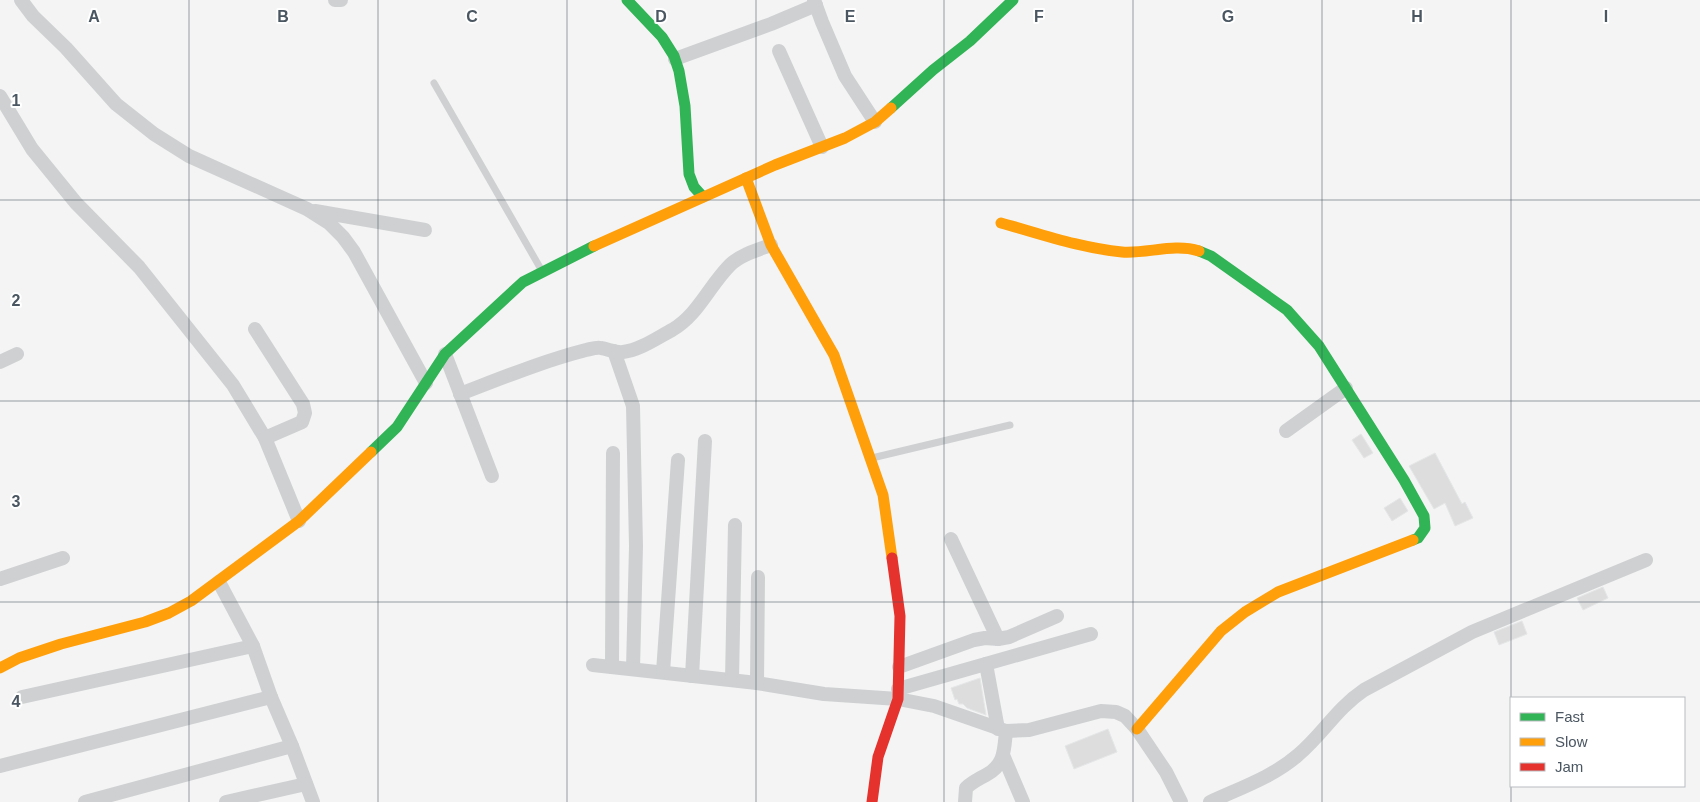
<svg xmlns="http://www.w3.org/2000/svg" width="1700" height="802" viewBox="0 0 1700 802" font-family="Arial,sans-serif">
<rect width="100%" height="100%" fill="#f4f4f4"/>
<g fill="#ddddde" stroke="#e5e6e7">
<path d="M1361 434 1373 453 1364 458 1352 440Z"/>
<path d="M1435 453 1462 504 1465 502 1473 518 1455 526 1445 503 1434 509 1409 466Z"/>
<path d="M1400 498 1408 511 1392 521 1384 508Z"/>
<path d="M1603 587 1608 598 1583 610 1577 598Z"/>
<path d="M1522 621 1527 634 1499 645 1494 632Z"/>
<path d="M980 678 986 715 967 708 963 704H959L957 699 955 700 951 688Z"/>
<path d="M1108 729 1117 752 1074 769 1065 746Z"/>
</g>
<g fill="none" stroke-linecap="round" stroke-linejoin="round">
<g stroke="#ced0d2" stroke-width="7">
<path d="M434 83 542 271"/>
<path d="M872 458 1010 425"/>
</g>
<g stroke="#ced0d2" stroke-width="14">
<path d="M21 0 33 16 66 48 116 104 154 134 189 156 307 209 329 223 343 237 354 252 426 383"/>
<path d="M335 0H341"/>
<path d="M814 0 822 22 845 76 875 122"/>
<path d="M779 51 822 147"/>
<path d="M675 59 771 24 816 5"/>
<path d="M0 96 32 149 76 203 139 267 233 385 265 438 299 521"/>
<path d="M315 211 425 230"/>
<path d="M255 329 303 404 305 413 302 422 265 438"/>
<path d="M614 351 633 406 636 546 633 669"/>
<path d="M445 354 492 476"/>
<path d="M0 362 17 354"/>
<path d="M460 394C502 378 543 361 586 350 591 349 596 347 601 348 608 349 616 353 623 352 640 350 657 338 672 330 698 315 709 286 730 265 740 255 757 250 771 245"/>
<path d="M1286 431 1346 388"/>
<path d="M951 539 998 639"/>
<path d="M0 579 63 558"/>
<path d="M219 582 253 646 271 697 292 746 313 802"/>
<path d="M986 664 998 729"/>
<path d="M593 665 757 683 824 694 898 699 934 706 1006 731 1029 730 1101 711 1116 712 1125 716 1137 729 1166 772 1181 802"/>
<path d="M612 667 613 453"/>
<path d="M899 667 974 640 985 638 998 639 1009 637 1057 616"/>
<path d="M663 672 678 460"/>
<path d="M692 676 705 441"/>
<path d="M732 680 735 525"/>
<path d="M757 683 758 577"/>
<path d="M898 689 1091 634"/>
<path d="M22 697 253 646"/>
<path d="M1003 755 1023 802"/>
<path d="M0 766 271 697"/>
<path d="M85 802 292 746"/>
<path d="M226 802 306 784"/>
<path d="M965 802 966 788C972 782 978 779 986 775 1005 765 1004 750 1006 731"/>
<path d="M1210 802C1240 788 1273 777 1298 755 1323 734 1336 709 1364 690L1472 632 1646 560"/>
</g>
<g stroke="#30b455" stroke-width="11">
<path d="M627 0 662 37 674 56 679 71 685 106 689 174 694 187 703 197"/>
<path d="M891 108 933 70 970 41 1013 0"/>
<path d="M1199 251 1211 256 1287 310 1319 346 1404 480 1424 516 1425 528 1418 538 1413 540"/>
<path d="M371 452 397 427 445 354 523 282 594 246"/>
</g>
<g stroke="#ff9f0a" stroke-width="11">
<path d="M746 178 771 245 834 355 883 495 892 558"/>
<path d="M1001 223C1041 234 1080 248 1122 252 1147 254 1174 243 1199 251"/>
<path d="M594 246 775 165 845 138 875 122 891 108"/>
<path d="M0 668 19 658 61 644 145 622 169 613 191 601 299 521 371 452"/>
<path d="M1137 729 1221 631 1245 612 1278 592 1413 540"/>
</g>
<path stroke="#e5322d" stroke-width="11" d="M872 802 878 757 898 699 900 616 892 558"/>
</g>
<path fill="none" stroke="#4a5661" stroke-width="1" stroke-opacity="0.55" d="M189 0V802M378 0V802M567 0V802M756 0V802M944 0V802M1133 0V802M1322 0V802M1511 0V802M0 200H1700M0 401H1700M0 602H1700"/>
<g font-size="16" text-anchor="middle" font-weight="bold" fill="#4a5661" stroke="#fff" stroke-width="4" stroke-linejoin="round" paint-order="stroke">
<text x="94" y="22">A</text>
<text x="283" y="22">B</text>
<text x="472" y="22">C</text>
<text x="661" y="22">D</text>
<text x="850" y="22">E</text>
<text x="1039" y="22">F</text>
<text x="1228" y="22">G</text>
<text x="1417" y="22">H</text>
<text x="1606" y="22">I</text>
<text x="16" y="106">1</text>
<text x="16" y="306">2</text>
<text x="16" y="507">3</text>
<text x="16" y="707">4</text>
</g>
<rect x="1510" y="697" width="175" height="90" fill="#ffffff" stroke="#b7bbc0"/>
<rect x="1520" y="713" width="25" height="8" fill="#30b455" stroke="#b7bbc0"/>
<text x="1555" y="722" font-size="15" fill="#4a5661">Fast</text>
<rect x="1520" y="738" width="25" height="8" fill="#ff9f0a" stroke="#b7bbc0"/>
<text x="1555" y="747" font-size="15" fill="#4a5661">Slow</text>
<rect x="1520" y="763" width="25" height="8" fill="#e5322d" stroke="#b7bbc0"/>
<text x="1555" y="772" font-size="15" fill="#4a5661">Jam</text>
</svg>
